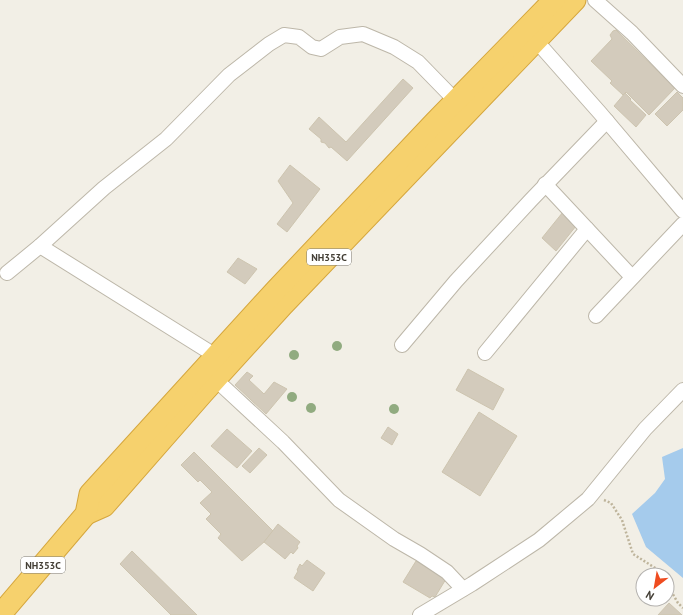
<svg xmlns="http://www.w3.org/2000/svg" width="683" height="615" viewBox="0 0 683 615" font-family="'PT Sans',sans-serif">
<rect width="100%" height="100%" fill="#f2efe6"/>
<path fill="#a5cbec" d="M683 448V578L646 547 632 514 655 493 665 479 662 457Z"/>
<g fill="#d3cbbc" stroke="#cdc4af">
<path d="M616 30 675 88 649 115 626 92 623 95 610 83 612 81 591 61 612 39 610 35 613 31Z"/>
<path d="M403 79 413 88 347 161 331 147 329 148 325 143 321 142V139L309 129 319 117 346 142Z"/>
<path d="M677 92 683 98V110L667 126 655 114Z"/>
<path d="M625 93 631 99 630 100 646 115 636 127 614 106Z"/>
<path d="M290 165 320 189 287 232 277 224 293 203 278 181Z"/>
<path d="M563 212 576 226 556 251 542 238Z"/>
<path d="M238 258 257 269 245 284 227 272Z"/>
<path d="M468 369 504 389 493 410 456 390Z"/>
<path d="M247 372 253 376 249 380 264 394 274 382 287 389 266 414 235 385Z"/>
<path d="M479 412 517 436 480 496 442 472Z"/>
<path d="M388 427 398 434 392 445 381 438Z"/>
<path d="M227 429 252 451 237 468 211 446Z"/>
<path d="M259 448 267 455 250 473 242 466Z"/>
<path d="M194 452 273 531 264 542 242 561 218 538 221 534 206 519 211 514 200 503 212 492 200 480 198 482 181 465Z"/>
<path d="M278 524 300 542 297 546 298 548 293 554 291 552 285 559 264 542Z"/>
<path d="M132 551 197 615H171L120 564Z"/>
<path d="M307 560 325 573 313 591 294 578 298 571 297 570 300 564 302 566Z"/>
<path d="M416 561 446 579 435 597 432 596 430 598 403 582Z"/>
<path d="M669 603 682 615H658Z"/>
</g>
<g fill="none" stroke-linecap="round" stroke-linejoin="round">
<g stroke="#bdb7a9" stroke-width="16">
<g id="minor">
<path d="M595 0 632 33 683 86"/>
<path d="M531 35 600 113 683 211"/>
<path d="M545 184 632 277"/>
<path d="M40 246 216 356"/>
<path d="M7 273 40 246 104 188 166 139 229 75 269 44 284 35 299 37 312 47 321 49 340 37 363 34 394 47 418 62 456 101"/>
<path d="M596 316 683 224"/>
<path d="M402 345 456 281 531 200 607 121"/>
<path d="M485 353 587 229"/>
<path d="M215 379 283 442 339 500 394 539 420 554 447 572 463 589"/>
<path d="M420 615 472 584 539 540 588 499 645 429 683 390"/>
</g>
</g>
<g stroke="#d5a63d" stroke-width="23">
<g id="highway">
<path d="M86 514 104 506 203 393 283 305 575 0"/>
<path d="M0 615 86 514 90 494 276 290 435 122 554 0"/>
</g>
</g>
<g stroke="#beb49b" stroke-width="2.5" stroke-dasharray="2 2" stroke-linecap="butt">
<path d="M604 500 611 503 622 520 633 554 660 571 662 575"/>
<path d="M667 584 678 603 683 608"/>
</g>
<use href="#minor" stroke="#fff" stroke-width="14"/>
<use href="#highway" stroke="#f6d16d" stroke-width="21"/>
</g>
<g fill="#91ab80">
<circle cx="337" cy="346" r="5"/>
<circle cx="294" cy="355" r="5"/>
<circle cx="292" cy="397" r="5"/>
<circle cx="311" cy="408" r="5"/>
<circle cx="394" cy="409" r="5"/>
</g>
<g text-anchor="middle" stroke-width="3.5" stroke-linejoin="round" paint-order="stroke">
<g fill="#fff" stroke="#7c7972" stroke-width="1">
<rect x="307" y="249" width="44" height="16" rx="3"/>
<rect x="21" y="557" width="44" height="16" rx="3"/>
</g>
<g font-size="10" font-weight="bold" fill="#443f36">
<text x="329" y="261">NH353C</text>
<text x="43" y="569">NH353C</text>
</g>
</g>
<g transform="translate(655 587) rotate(211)"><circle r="19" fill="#ffffff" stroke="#b4b2af"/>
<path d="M0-3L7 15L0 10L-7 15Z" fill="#ef4c20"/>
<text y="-6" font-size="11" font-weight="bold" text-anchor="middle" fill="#443f36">N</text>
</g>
</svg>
